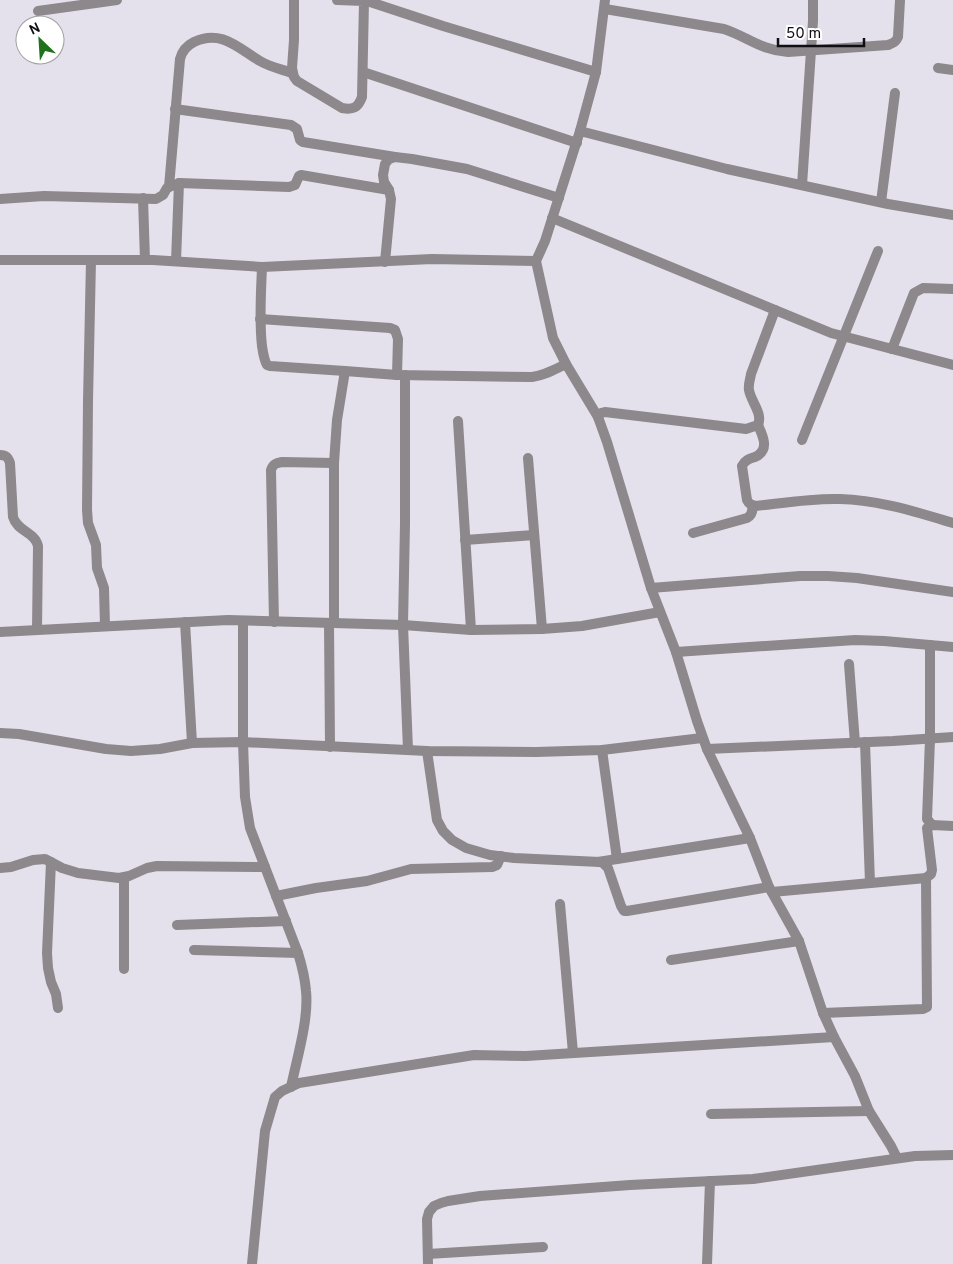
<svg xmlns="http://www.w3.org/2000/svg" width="953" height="1264" viewBox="0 0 953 1264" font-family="Overpass,sans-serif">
<rect width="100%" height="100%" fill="#e5e1ec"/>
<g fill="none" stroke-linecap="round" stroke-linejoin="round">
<g stroke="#8c888b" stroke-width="10">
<path d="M294 0V40L292 68 294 77 297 81 342 108C353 110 358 108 362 97L364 1 337 0"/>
<path d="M364 0 443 26 596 72"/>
<path d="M605 0 596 72 580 131 545 241 536 261 553 338 566 364 598 417 607 442 651 588 676 652 697 721 707 749 750 838 769 887 799 941 823 1013 834 1037 855 1076 869 1111 891 1146 897 1158"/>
<path d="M605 9 724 29C748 37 760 50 788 52L888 45C893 43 896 42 898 37L900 0"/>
<path d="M38 11 117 0"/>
<path d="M938 68 953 70"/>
<path d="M363 72 577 143"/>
<path d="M175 109 291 125 297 129 300 140 303 142 395 157"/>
<path d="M580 131 727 169 888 204 953 215"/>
<path d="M802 185 813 21V0"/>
<path d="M169 187 180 59C182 51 186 46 194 42 221 29 238 48 260 61 270 67 281 69 292 73"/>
<path d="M143 198 145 260"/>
<path d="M0 199 44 196 156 199 163 195 167 188 179 183 289 187 295 185 299 176 301 175 389 190"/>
<path d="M881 202 895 93"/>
<path d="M552 218 831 333 953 365"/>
<path d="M0 260H153L262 267 432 259 536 261"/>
<path d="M91 260 88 401 87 510 88 523 96 545 97 568 104 588 105 626"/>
<path d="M176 261 179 183"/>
<path d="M385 262 391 199 389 190 384 182 383 175 385 164 389 159 395 157 412 159 467 169 559 198"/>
<path d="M262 267C261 293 259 320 262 346 263 353 264 360 267 365L270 366 345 371 397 375 532 377C545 375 554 370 566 364"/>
<path d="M260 319 390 328 395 330 398 339 397 375"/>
<path d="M892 349 914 293 923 288 953 289"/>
<path d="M405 375V524L403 625 408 750"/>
<path d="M598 417 601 413 605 412 746 429 758 425C763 413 751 402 749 390 748 385 750 380 751 374L775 310"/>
<path d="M458 421 471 630"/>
<path d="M758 425C763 436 770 450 755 457 749 459 745 460 742 466L747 500C749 504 751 505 756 506 783 503 812 498 840 499 879 500 916 512 953 523"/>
<path d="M802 440 878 251"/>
<path d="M0 455C6 455 8 457 10 463L13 517C17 531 35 532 38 546L37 630"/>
<path d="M528 458 542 629"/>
<path d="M693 533 747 518C752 515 753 510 752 505"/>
<path d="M465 540 534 535"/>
<path d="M651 588 800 576H828L857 578 953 592"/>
<path d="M243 621V742L245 797 250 828 298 953C302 966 305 978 306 991 309 1019 297 1058 291 1087"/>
<path d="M185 622 192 743"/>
<path d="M274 622 271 470C273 464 276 463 282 462L334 463"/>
<path d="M329 623 330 747"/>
<path d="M334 623V463L337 420 345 371"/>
<path d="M0 632 228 620 403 625 471 630 542 629 582 626 660 612"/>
<path d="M930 645V739L927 819 932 825"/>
<path d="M676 652 855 640 884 641 953 647"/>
<path d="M849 664 855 743"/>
<path d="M0 733 19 734 106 749 131 751 160 749 192 743 243 742 427 751 536 752 602 750 702 738"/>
<path d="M865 742 870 883"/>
<path d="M707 749 893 741 953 737"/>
<path d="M602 750 617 859"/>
<path d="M427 751 437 820 443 831 452 840 466 848 490 855 514 858 600 862 603 863 608 868 621 906 624 911H627L769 887"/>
<path d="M51 862 47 953 48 968 51 982 56 994 58 1008"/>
<path d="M598 862 750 838"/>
<path d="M0 868 11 867 33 860 45 859 62 868 78 873 119 878 129 876 147 868 157 866 265 867"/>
<path d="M124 878V969"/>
<path d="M772 892 926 878 931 874 932 870 927 828 932 825 953 826"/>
<path d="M276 896 316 888 367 881 411 869 492 867 497 865 501 856"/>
<path d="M560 904 573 1053"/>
<path d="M177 925 286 921"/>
<path d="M194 950 298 953"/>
<path d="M671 960 799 941"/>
<path d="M823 1013 923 1009 927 1007 926 878"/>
<path d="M711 1114 869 1111"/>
<path d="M428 1254 543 1247"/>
<path d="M252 1264 265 1131 275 1097 282 1091 299 1083 474 1055 526 1056 834 1037"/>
<path d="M428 1264 427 1219 429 1212 434 1206 441 1203 448 1201 480 1196 630 1185 753 1179 915 1156 953 1155"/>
<path d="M707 1264 710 1181"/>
</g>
</g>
<g transform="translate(40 40) rotate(335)"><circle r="24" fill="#ffffff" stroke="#9f9fa0"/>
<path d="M0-4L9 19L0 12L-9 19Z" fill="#1e721c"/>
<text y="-8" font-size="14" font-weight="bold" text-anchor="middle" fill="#0f0e12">N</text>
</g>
<path d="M778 38v8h86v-8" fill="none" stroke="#0f0e12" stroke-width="2.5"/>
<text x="786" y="38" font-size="15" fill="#0f0e12" stroke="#ffffff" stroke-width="4" paint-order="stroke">50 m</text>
</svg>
